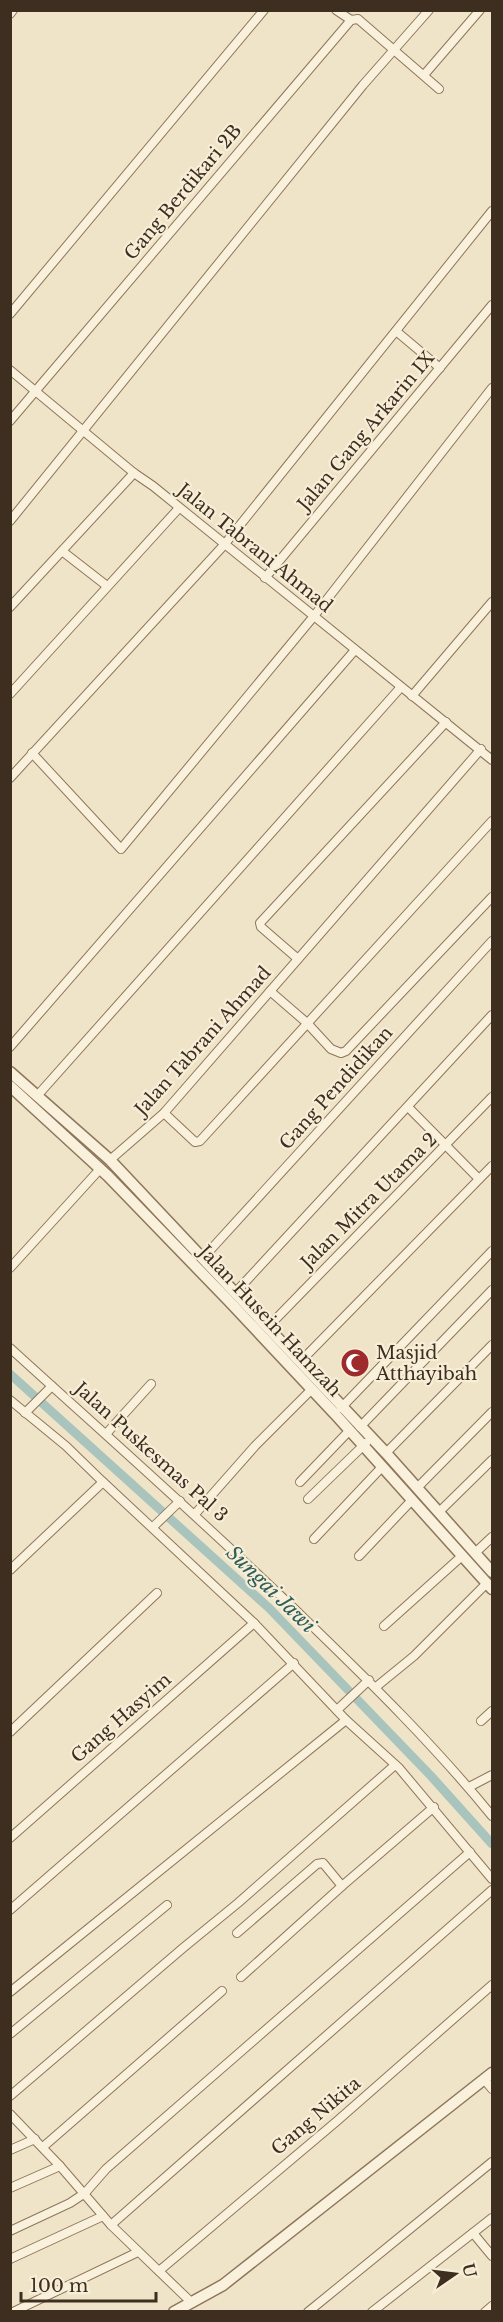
<svg xmlns="http://www.w3.org/2000/svg" width="503" height="2322" viewBox="0 0 503 2322" font-family="'Libre Baskerville',serif">
<rect width="100%" height="100%" fill="#f0e4c8"/>
<g fill="none" stroke-linecap="round" stroke-linejoin="round">
<path stroke="#a9c4bc" stroke-width="9" d="M10 1374 269 1608 431 1776 492 1844"/>
<g stroke="#8d765c" stroke-width="10">
<g id="minor">
<path d="M336 10 351 20"/>
<path d="M10 14 13 10"/>
<path d="M424 75 480 10"/>
<path d="M10 314 264 10"/>
<path d="M396 331 440 368"/>
<path d="M10 370 134 473 153 486 492 760"/>
<path d="M10 421 351 20 358 19 439 89"/>
<path d="M10 521 363 85 429 10"/>
<path d="M62 551 107 586"/>
<path d="M265 578 492 305"/>
<path d="M10 607 134 473"/>
<path d="M10 694 179 508"/>
<path d="M412 696 492 602"/>
<path d="M32 753 121 849 314 616 492 388"/>
<path d="M10 778 224 545 492 211"/>
<path d="M298 959 261 927 260 923 446 722"/>
<path d="M270 991 307 1023 331 1049 341 1053 346 1051 492 897"/>
<path d="M10 1047 355 650"/>
<path d="M37 1096 401 687"/>
<path d="M408 1107 479 1179"/>
<path d="M164 1113 195 1142 200 1141 492 821"/>
<path d="M110 1160 164 1113 481 749"/>
<path d="M203 1258 492 941"/>
<path d="M10 1268 100 1169"/>
<path d="M235 1293 492 1015"/>
<path d="M268 1327 492 1097"/>
<path d="M10 1348C110 1439 211 1528 308 1622 372 1684 436 1747 492 1816"/>
<path d="M300 1362 492 1166"/>
<path d="M10 1400 66 1446 103 1482"/>
<path d="M341 1408 492 1251"/>
<path d="M25 1413 52 1386"/>
<path d="M360 1427 492 1290"/>
<path d="M106 1434 151 1384"/>
<path d="M386 1453 492 1345"/>
<path d="M300 1482 349 1431"/>
<path d="M417 1488 492 1412"/>
<path d="M308 1499 366 1443"/>
<path d="M439 1512 492 1460"/>
<path d="M195 1514 255 1446 312 1389"/>
<path d="M153 1527 180 1501"/>
<path d="M314 1539 382 1467"/>
<path d="M475 1553 492 1537"/>
<path d="M359 1556 412 1500"/>
<path d="M10 1570 103 1482 254 1623 346 1720 399 1768 492 1879"/>
<path d="M384 1626 462 1556"/>
<path d="M376 1687 414 1656 487 1583"/>
<path d="M337 1710 369 1680"/>
<path d="M481 1721 492 1711"/>
<path d="M10 1732 157 1593"/>
<path d="M469 1787 492 1775"/>
<path d="M10 1838 254 1623"/>
<path d="M10 1910 294 1663"/>
<path d="M237 1933 317 1864 323 1863 342 1886"/>
<path d="M241 1977 342 1886 434 1807"/>
<path d="M10 1992 346 1720"/>
<path d="M10 2034 167 1905"/>
<path d="M484 2079 492 2089"/>
<path d="M10 2096 183 1948 238 1903 395 1765"/>
<path d="M10 2114 60 2166 111 2225 192 2303"/>
<path d="M43 2147 222 1991"/>
<path d="M10 2150 35 2139"/>
<path d="M10 2188 60 2166"/>
<path d="M111 2225 492 1890"/>
<path d="M10 2231 70 2203 85 2193 106 2169 470 1852"/>
<path d="M473 2233 492 2256"/>
<path d="M10 2259 103 2216"/>
<path d="M159 2271 337 2121 492 1985"/>
<path d="M13 2312 138 2252"/>
<path d="M308 2312 492 2162"/>
<path d="M372 2312 492 2218"/>
<path d="M485 2312 492 2306"/>
</g>
</g>
<g stroke="#8d765c" stroke-width="13">
<g id="tertiary">
<path d="M10 1072 110 1160 386 1453 492 1572"/>
<path d="M10 1086 108 1176 229 1301 335 1414 492 1589"/>
<path d="M174 2312 223 2285 492 2073"/>
</g>
</g>
<use href="#minor" stroke="#faf1dc" stroke-width="8"/>
<use href="#tertiary" stroke="#faf1dc" stroke-width="10"/>
</g>
<defs>
<g id="mosque-disc" transform="scale(1.5)"><circle r="9.5" fill="#9e2a2b" stroke="#f7eed8"/><path d="M3.5-4.9A6 6 0 1 0 3.5 4.9A5 5 0 1 1 3.5-4.9Z" fill="#fff"/></g>
</defs>
<g fill-rule="evenodd">
<use href="#mosque-disc" x="355" y="1363"/>
</g>
<g text-anchor="middle" stroke-width="4.5" stroke-linejoin="round" paint-order="stroke">
<g font-size="18" fill="#3d2e20" stroke="#f7eed8">
<text transform="translate(183 192) rotate(-50)" y="6">Gang Berdikari 2B</text>
<text transform="translate(366 431) rotate(-50)" y="6">Jalan Gang Arkarin IX</text>
<text transform="translate(255 548) rotate(39)" y="6">Jalan Tabrani Ahmad</text>
<text transform="translate(203 1041) rotate(-48)" y="6">Jalan Tabrani Ahmad</text>
<text transform="translate(336 1088) rotate(-48)" y="6">Gang Pendidikan</text>
<text transform="translate(369 1201) rotate(-45)" y="6">Jalan Mitra Utama 2</text>
<text transform="translate(270 1321) rotate(47)" y="6">Jalan Husein Hamzah</text>
<text transform="translate(151 1452) rotate(42)" y="6">Jalan Puskesmas Pal 3</text>
<text transform="translate(121 1718) rotate(-41)" y="6">Gang Hasyim</text>
<text transform="translate(316 2116) rotate(-40)" y="6">Gang Nikita</text>
</g>
<g font-size="18" fill="#3d2e20" stroke="#f7eed8" text-anchor="start">
<text x="376" y="1359">Masjid<tspan x="376" dy="21">Atthayibah</tspan></text>
</g>
<g font-size="20" font-style="italic" fill="#2f5d5a" stroke="#f7eed8">
<text transform="translate(271 1589) rotate(44)" y="7">Sungai Jawi</text>
</g>
</g>
<rect width="503" height="2322" fill="none" stroke="#3d2e20" stroke-width="24"/>
<g transform="translate(455 2274) rotate(76)" stroke="#f7eed8" stroke-width="4.5" paint-order="stroke">
<path d="M0-4.5L10 22L0 15L-10 22Z" fill="#3d2e20"/>
<text y="-9" font-size="16" font-weight="bold" text-anchor="middle" fill="#3d2e20">U</text>
</g>
<path d="M21 2292v9h135v-9" fill="none" stroke="#3d2e20" stroke-width="3"/>
<text x="30" y="2292" font-size="18" fill="#3d2e20" stroke="#f7eed8" stroke-width="4.5" paint-order="stroke">100 m</text>
</svg>
